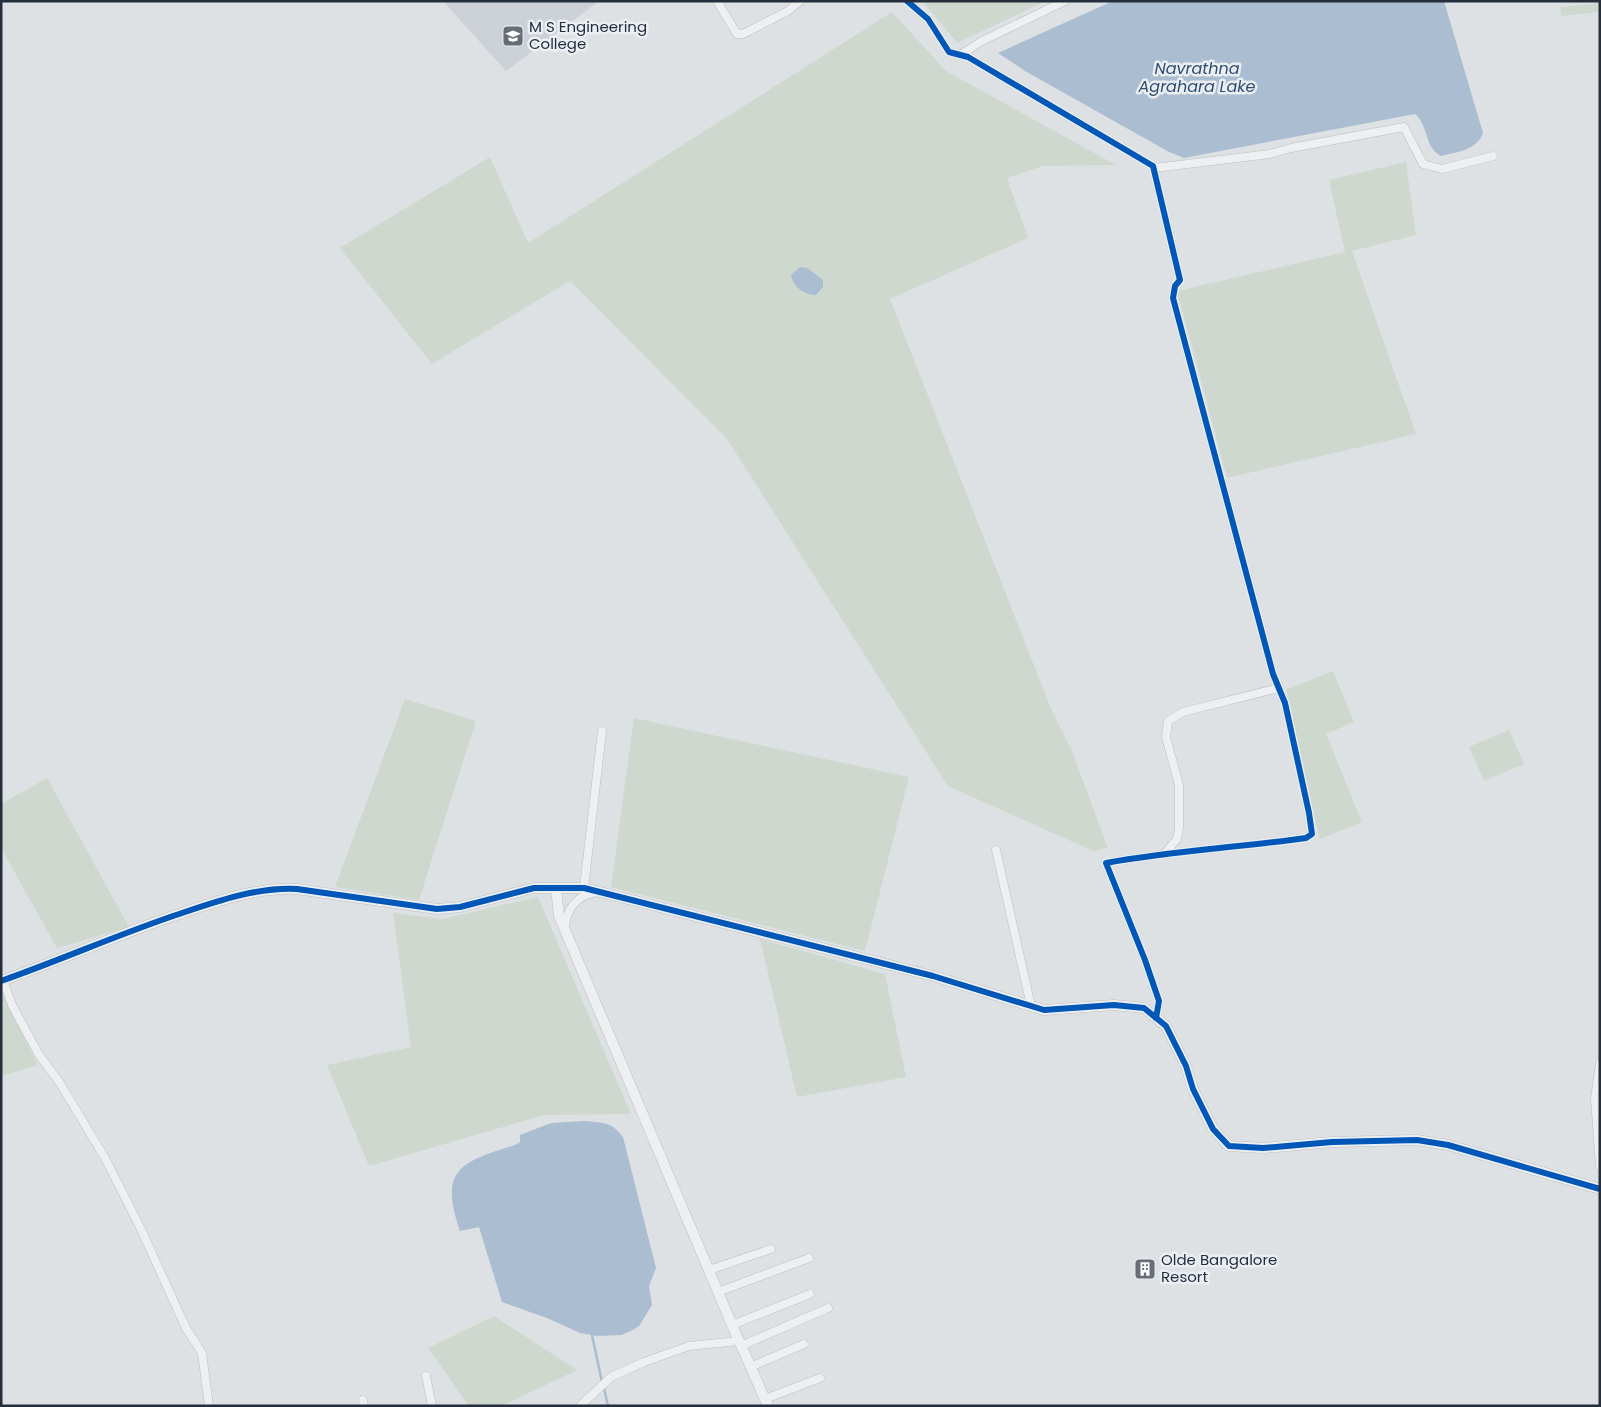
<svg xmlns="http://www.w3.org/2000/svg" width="1601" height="1407" viewBox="0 0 1601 1407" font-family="Poppins,sans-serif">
<rect width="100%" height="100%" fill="#dee1e4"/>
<path fill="#ccd0d7" d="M443 1H599L506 71Z"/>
<g fill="#cfd8ce">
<path d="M922 1H1046L957 43Z"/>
<path d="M1600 3V12L1561 16 1560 7Z"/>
<path d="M892 12 946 71 1116 165 1043 166 1007 178 1028 238 890 299 1052 711 1072 751 1108 848 1093 851 948 786 727 439 570 281 432 364 340 248 490 157 528 243Z"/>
<path d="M1406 162 1416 235 1352 251 1416 434 1227 478 1177 291 1345 252 1329 180Z"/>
<path d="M1333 671 1354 722 1326 734 1362 822 1320 839 1286 690Z"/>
<path d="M405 699 476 721 419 900 335 887Z"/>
<path d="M634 718 909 777 865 951 611 887Z"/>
<path d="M1509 730 1524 764 1484 781 1469 747Z"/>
<path d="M47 778 129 927 57 948 1 848V804Z"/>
<path d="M538 897 631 1114 544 1115 369 1166 327 1065 411 1047 393 913 442 919Z"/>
<path d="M760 939 885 974 906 1077 797 1097Z"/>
<path d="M1 990 38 1065 1 1076Z"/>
<path d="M494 1316 577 1370 502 1406H469L428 1348Z"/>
</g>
<g fill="#abbdd0">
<path d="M1113 1H1444L1483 133C1477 150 1457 152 1441 156 1424 147 1429 126 1415 114L1184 158 1169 152 1025 71 998 53Z"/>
<path d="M800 267 807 268 823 280V287L816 295C804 295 793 287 791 275Z"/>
<path d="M584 1121C603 1123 611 1121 623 1137L656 1268 649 1286 652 1305 639 1326 631 1331 621 1335 598 1336 580 1333 547 1318 502 1302 479 1227 460 1231C438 1168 462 1162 515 1145L520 1142V1135L551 1123Z"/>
</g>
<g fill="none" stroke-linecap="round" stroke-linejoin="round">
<g stroke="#abbdd0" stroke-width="2.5">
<path d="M592 1335 602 1382"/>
<path d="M604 1388 608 1406"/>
</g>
<g stroke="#bcbfc2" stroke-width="9">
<g id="minor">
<path d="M717 1 737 34H743L788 11 800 1"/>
<path d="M907 1 928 19 949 52 968 57 1153 166 1180 280 1175 286 1173 298 1273 674 1285 703 1309 813 1312 834 1306 838 1291 840C1229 848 1167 852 1106 863L1145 960 1159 1001 1156 1018"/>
<path d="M960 55 982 41 1065 1"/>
<path d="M1154 168 1270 154 1291 148 1404 127 1423 164 1442 169 1493 156"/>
<path d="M996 850 1031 1006"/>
<path d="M1165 853 1177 839 1179 828V785L1166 737 1168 721 1183 712 1279 688"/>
<path d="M584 888 602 731"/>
<path d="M565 928C566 909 577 895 597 892"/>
<path d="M3 980 12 1005 39 1055 60 1083 105 1158 140 1227 186 1328 202 1353 209 1406"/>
<path d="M1600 1064 1595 1098 1600 1167"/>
<path d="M709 1270 771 1249"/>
<path d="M718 1292 809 1258"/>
<path d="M732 1325 810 1294"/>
<path d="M741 1346 828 1308"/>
<path d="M750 1367 804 1344"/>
<path d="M426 1376 432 1406"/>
<path d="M765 1399 820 1378"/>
<path d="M363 1400 364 1406"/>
<path d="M580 1406 611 1377 644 1362 689 1346 739 1341"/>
</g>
</g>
<g stroke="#bcbfc2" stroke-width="11">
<g id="tertiary">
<path d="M556 889 559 916 732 1325 768 1406"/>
<path d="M1 981C61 960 119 934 179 914 217 901 257 887 297 889L437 909 460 907 534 888H584L933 976 1044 1010 1114 1005 1144 1008 1166 1026 1186 1066 1193 1089 1213 1129 1229 1146 1263 1148 1332 1142 1417 1140 1448 1145 1600 1189"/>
</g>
</g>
<use href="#minor" stroke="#edeff1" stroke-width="8"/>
<use href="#tertiary" stroke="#edeff1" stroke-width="10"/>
<g stroke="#ebeff4" stroke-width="9">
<g id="cycleway">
<path d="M907 1 928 19 949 52 968 57 1153 166 1180 280 1175 286 1173 298 1273 674 1285 703 1309 813 1312 834 1306 838 1291 840C1229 848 1167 852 1106 863L1145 960 1159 1001 1156 1018"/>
<path d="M1 981C61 960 119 934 179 914 217 901 257 887 297 889L437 909 460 907 534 888H584L933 976 1044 1010 1114 1005 1144 1008 1166 1026 1186 1066 1193 1089 1213 1129 1229 1146 1263 1148 1332 1142 1417 1140 1448 1145 1600 1189"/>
</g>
</g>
<use href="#cycleway" stroke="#0057b8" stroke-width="6"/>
</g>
<defs>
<g id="university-square" transform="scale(1.125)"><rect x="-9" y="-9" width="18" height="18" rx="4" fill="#666d77" stroke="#ebeff4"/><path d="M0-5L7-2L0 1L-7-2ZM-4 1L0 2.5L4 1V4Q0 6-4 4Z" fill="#fff"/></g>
<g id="building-square" transform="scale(1.125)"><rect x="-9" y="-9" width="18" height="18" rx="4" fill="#666d77" stroke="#ebeff4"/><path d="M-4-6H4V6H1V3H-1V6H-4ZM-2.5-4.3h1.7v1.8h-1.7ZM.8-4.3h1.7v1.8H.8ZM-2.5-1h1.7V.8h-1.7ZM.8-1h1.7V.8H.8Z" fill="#fff"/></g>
</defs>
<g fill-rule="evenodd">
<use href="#university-square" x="513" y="36"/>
<use href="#building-square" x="1145" y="1269"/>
</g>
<g text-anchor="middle" stroke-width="5" stroke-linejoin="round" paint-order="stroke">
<g font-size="15" fill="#252e3d" stroke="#ebeff4" text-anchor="start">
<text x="529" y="32">M S Engineering<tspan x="529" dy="17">College</tspan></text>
<text x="1161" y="1265">Olde Bangalore<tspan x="1161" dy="17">Resort</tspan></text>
</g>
<g font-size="16" font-style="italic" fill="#2f4c71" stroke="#ebeff4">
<text x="1197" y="74">Navrathna<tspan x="1197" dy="18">Agrahara Lake</tspan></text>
</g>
</g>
<rect width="1601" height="1407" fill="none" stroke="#252e3d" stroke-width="5"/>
</svg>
